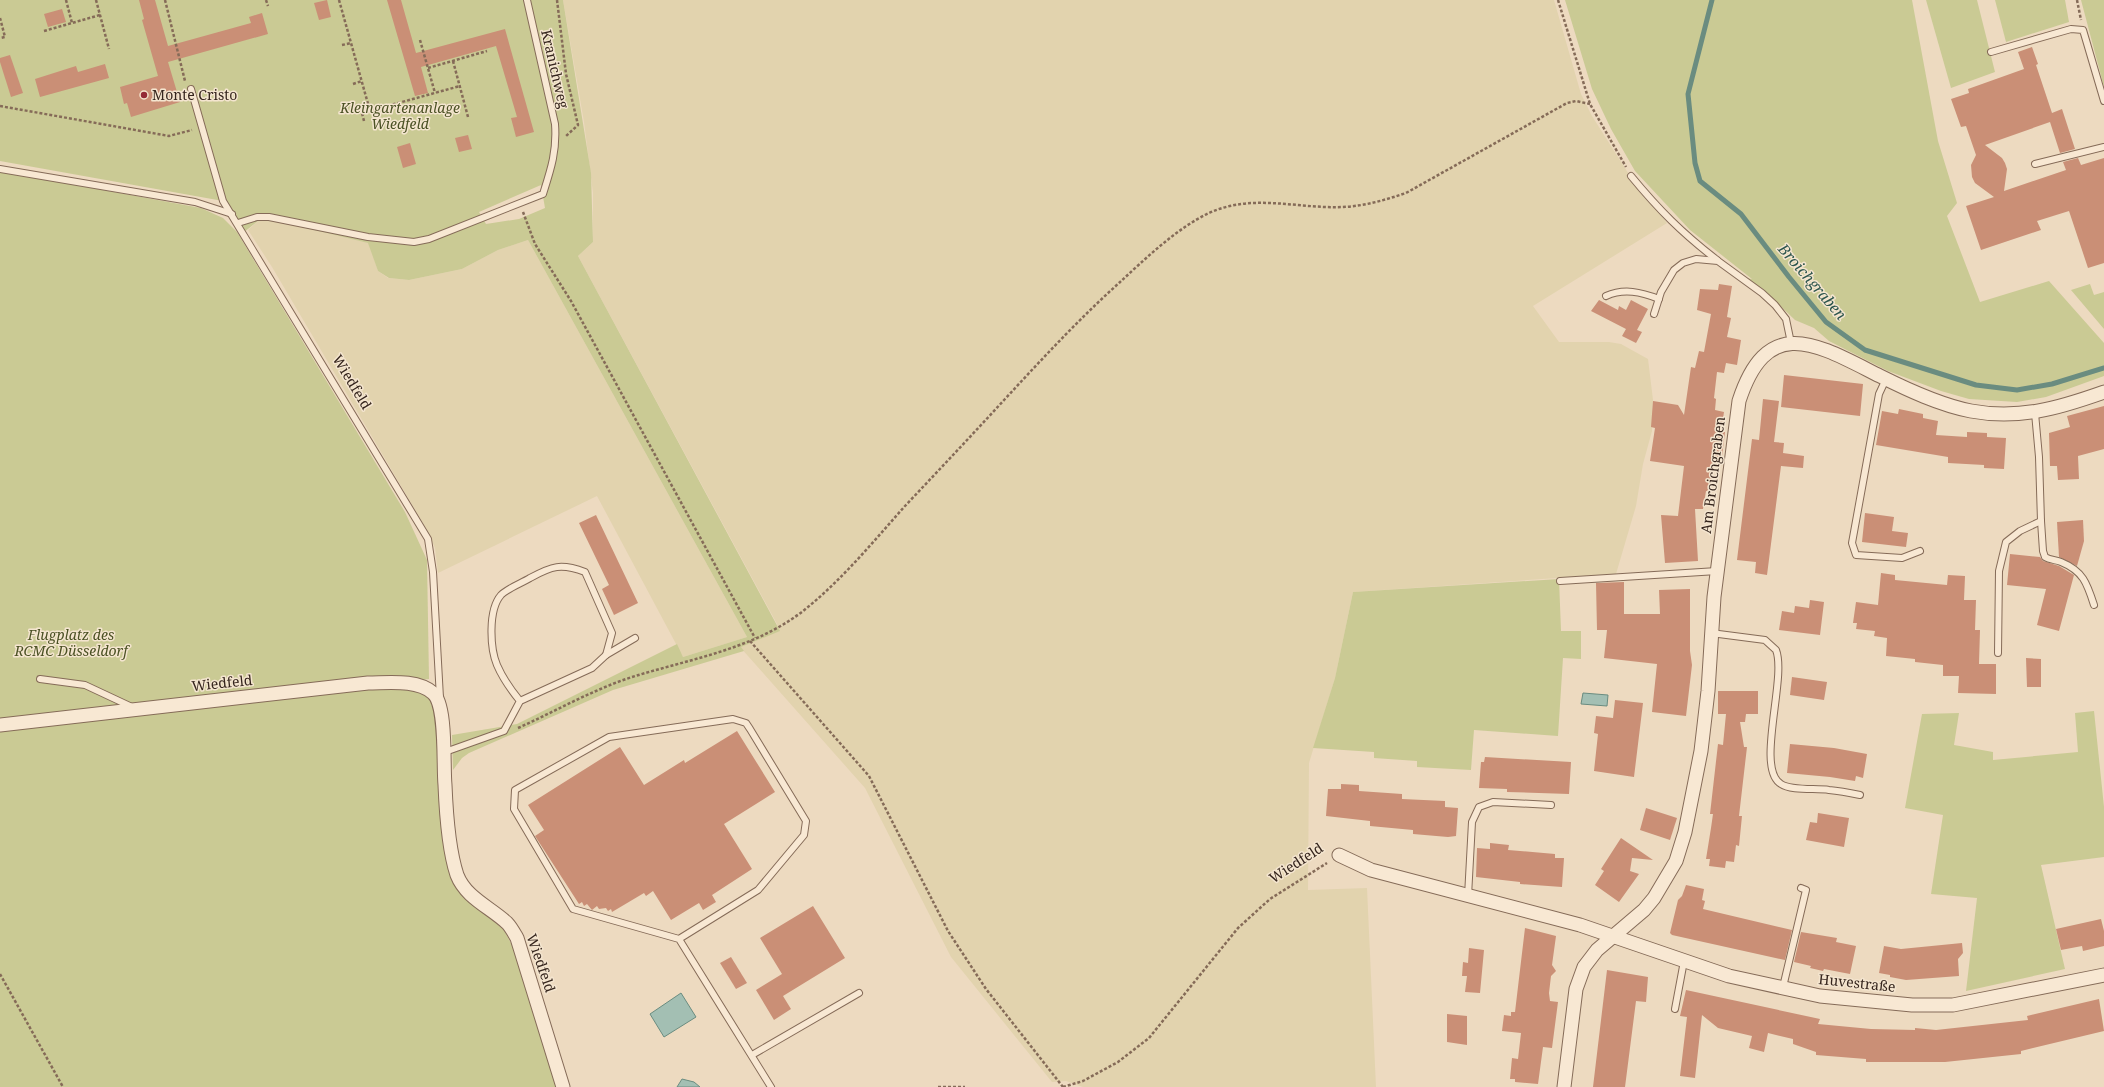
<svg xmlns="http://www.w3.org/2000/svg" width="2104" height="1087" viewBox="0 0 2104 1087" font-family="'Noto Serif',serif">
<rect width="100%" height="100%" fill="#eddac0"/>
<g fill="#e2d3ae">
<path d="M563 0H1554L1581 94 1592 116 1630 176 1667 223 1533 306 1559 342H1609L1621 344 1648 359 1653 400 1652 431 1643 464 1636 506 1616 574 1353 592 1335 678 1309 763 1308 890 1367 888 1376 1087H1083L1066 1081 1052 1082 951 957 865 788 740 647 779 631 777 624 578 256 593 242V193L584 122Z"/>
<path d="M269 219 369 243 378 271 388 278 409 280 462 269 498 250 528 240 747 637 683 657 597 496 438 573 435 548 427 530 272 267 248 230 259 220Z"/>
</g>
<g fill="#caca94" fill-rule="evenodd">
<path d="M0 0H563L591 173 593 242 578 256 780 631 741 647 744 651 613 690 469 753 462 758 453 770 452 735 517 724 677 644 683 657 747 637 528 240 498 250 462 269 409 280 389 278 378 271 368 243 269 219 259 220 243 233 223 201 0 161ZM541 185 545 208 519 219 486 224 479 212Z"/>
<path d="M1565 0H1912L1938 141 1957 203 1947 216 1980 302 2049 281 2104 343V376L2046 397 2017 402 1969 399 1941 391 1888 371 1829 341 1814 328 1795 320 1773 299 1746 278 1752 279 1690 230 1635 171 1611 129 1592 89Z"/>
<path d="M1926 0H1977L1995 72 1951 88Z"/>
<path d="M1995 0H2065L2069 22 2006 42Z"/>
<path d="M2081 0H2104V87Z"/>
<path d="M0 171 201 208 223 218 237 232 405 512 427 560 429 679 0 722Z"/>
<path d="M2090 284 2094 295 2104 292V329L2071 290Z"/>
<path d="M1559 579 1561 631H1581V659L1563 658 1558 736 1474 730 1471 770 1417 767V761L1374 758V752L1313 748 1335 678 1353 592Z"/>
<path d="M370 686 409 689 426 694 437 709 450 862 471 902 504 930 524 968 557 1087H0V728Z"/>
<path d="M2094 711 2104 807V857L2041 865 2065 969 1966 991 1977 898 1931 894 1943 815 1905 808 1922 714 1959 713 1954 745 1993 752V760L2078 752 2075 713Z"/>
</g>
<g fill="#a3bfb3" stroke="#6a8c80">
<path d="M1583 693 1608 695 1607 706 1581 704Z"/>
<path d="M681 993 696 1017 664 1037 650 1014Z"/>
<path d="M682 1079 694 1082 700 1087H677Z"/>
</g>
<g fill="none" stroke-linecap="round" stroke-linejoin="round">
<path stroke="#6a8c80" stroke-width="5" d="M1712 0 1688 94 1695 163 1700 181 1741 214 1789 277 1826 322 1865 350 1976 385 2017 390 2052 384 2104 368"/>
</g>
<g fill="#ca8f76">
<path d="M139 0H155L168 46 251 23 249 17 262 13 268 34 168 62 180 102 131 117 127 103 124 104 120 87 158 76 142 20 144 19Z"/>
<path d="M327 0 331 17 319 20 314 3Z"/>
<path d="M387 0H401L416 53 505 29 534 132 516 137 511 118 517 117 496 46 421 67 428 93 415 96Z"/>
<path d="M62 9 66 22 48 27 44 14Z"/>
<path d="M2032 47 2038 64 2036 65 2052 113 2062 109 2075 149 2060 153 2050 122 1985 145 2002 158 2005 163 2007 169 2004 191 2066 170 2063 162 2078 158 2081 165 2104 158V263L2088 268 2069 211 2037 221 2041 230 1981 250 1966 206 1994 197 1975 183 1972 177 1971 165 1976 155 1966 126 1961 127 1951 99 1969 93 1968 89 2024 69 2018 52Z"/>
<path d="M10 55 23 93 11 97 0 62V58Z"/>
<path d="M105 64 109 78 40 97 35 79 76 66 78 72Z"/>
<path d="M468 135 472 149 459 152 455 138Z"/>
<path d="M410 143 416 164 403 168 397 147Z"/>
<path d="M1719 284 1732 286 1727 317 1731 318 1727 337 1741 340 1737 365 1726 363 1724 373 1717 372 1714 398 1716 399 1715 410 1724 412 1721 432H1725L1721 464 1714 463 1710 491H1706L1703 509H1695L1698 561 1665 563 1661 515 1678 516 1684 466 1650 461 1655 428 1651 427 1653 401 1678 405 1684 415 1691 367 1695 368 1699 351 1704 352 1711 314 1697 310 1700 289 1718 290Z"/>
<path d="M1599 300 1618 310 1619 306 1626 310 1631 300 1648 309 1637 330 1642 332 1636 343 1622 336 1626 329 1591 311Z"/>
<path d="M1784 375 1863 384 1860 416 1781 407Z"/>
<path d="M1763 399 1779 401 1774 442 1784 443 1783 453 1804 456 1803 468 1781 466 1767 575 1755 573 1756 562 1737 560 1752 439 1759 440Z"/>
<path d="M2104 406V449L2078 456 2079 479 2058 480 2057 466H2050L2049 433 2070 427 2067 416Z"/>
<path d="M1899 409 1923 414V418L1938 421 1936 435 1967 437V432L1987 433V437L2006 438 2004 469 1984 468V465L1948 463V457L1876 445 1882 411 1898 414Z"/>
<path d="M1865 513 1894 517 1892 531 1908 533 1906 547 1862 542Z"/>
<path d="M596 515 638 603 614 615 602 589 609 585 579 523Z"/>
<path d="M2083 520 2084 541 2077 566 2059 557 2057 522Z"/>
<path d="M2010 554 2040 557 2043 561 2059 566 2074 575 2059 631 2037 625 2046 589 2007 585Z"/>
<path d="M1881 573 1895 575V580L1947 585 1948 575 1965 576 1964 600H1976L1975 630H1980L1979 664H1996V694L1958 693 1959 676H1943V665L1915 662V659L1886 656 1887 638 1874 636 1875 631 1856 629 1857 623H1853L1856 602 1878 605Z"/>
<path d="M1624 582V614H1660L1659 590 1690 589V651L1692 665 1686 716 1652 712 1657 664 1604 658 1607 630H1597L1596 583Z"/>
<path d="M1810 600 1824 602 1820 635 1779 630 1782 611 1794 613 1795 606 1809 608Z"/>
<path d="M2026 658 2041 659V687H2027Z"/>
<path d="M1792 677 1827 682 1824 700 1790 695Z"/>
<path d="M1718 691H1758V714H1746L1745 722H1740L1744 747H1747L1739 816H1742L1739 846 1736 845 1734 862 1726 861 1725 868 1709 866 1710 859H1706L1711 828 1713 814H1710L1718 744 1723 745 1726 714H1718Z"/>
<path d="M1615 700 1643 703 1634 777 1594 771 1598 734 1594 733 1596 716 1613 718Z"/>
<path d="M737 731 775 792 724 824 752 869 712 895 716 902 703 910 699 903 671 920 653 891 646 896 644 893 612 912 611 909 608 911 606 908 599 909 597 906 592 910 587 904 584 906 582 902 579 904 535 836 544 830 528 805 620 747 644 785 684 760 685 763Z"/>
<path d="M1790 744 1834 748 1867 754 1863 778 1856 776 1855 781 1830 777 1787 773Z"/>
<path d="M1485 757 1571 762 1569 794 1507 792V789L1479 788 1481 762H1484Z"/>
<path d="M1341 784 1359 785V791L1402 794V799L1445 801V807L1458 808 1456 836 1448 837 1413 834V830L1370 826V821L1326 816 1328 789H1341Z"/>
<path d="M1646 808 1677 818 1670 840 1640 830Z"/>
<path d="M1818 813 1849 818 1844 847 1806 840 1810 822 1817 823Z"/>
<path d="M1621 838 1653 860 1632 858 1630 871 1639 874 1619 902 1595 885 1604 871 1601 869Z"/>
<path d="M1490 843 1509 845 1508 850 1555 854V858H1564L1562 887 1520 884V882L1476 877 1477 848 1490 849Z"/>
<path d="M1686 885 1704 889 1702 900 1705 901 1703 909 1792 930 1785 960 1672 935 1670 933 1678 900 1682 896Z"/>
<path d="M813 906 845 958 783 996 791 1009 774 1020 756 990 782 974 760 938Z"/>
<path d="M2101 919 2104 931V946L2083 951 2082 946 2061 950 2056 929Z"/>
<path d="M1525 928 1556 936 1552 965 1556 971 1551 976 1549 993 1550 1001 1558 1002 1552 1048 1543 1047 1538 1084 1515 1082V1079H1510L1512 1058 1518 1059 1521 1033 1502 1031 1504 1015 1511 1016V1012H1515Z"/>
<path d="M1801 932 1837 938 1836 942 1856 946 1850 974 1824 969 1823 971 1810 968 1811 966 1794 962Z"/>
<path d="M1962 943 1963 953 1958 959 1959 976 1906 980 1890 977V975L1879 973 1884 946 1901 949Z"/>
<path d="M1469 948 1484 950 1480 993 1465 992 1467 976H1462L1463 962 1468 963Z"/>
<path d="M731 957 747 983 736 989 720 963Z"/>
<path d="M1607 970 1648 977 1646 1002 1636 1001 1625 1087H1593Z"/>
<path d="M1686 990 1820 1019 1818 1024 1871 1029 1915 1030V1028L1936 1030 2028 1020 2027 1016 2099 999 2104 1031 2021 1051V1054L1945 1062H1866V1059L1816 1055V1052L1793 1044V1039L1768 1033 1764 1052 1749 1048 1752 1036 1718 1028 1702 1015 1695 1078 1680 1076 1687 1017 1680 1016Z"/>
<path d="M1447 1014 1467 1016V1045L1447 1042Z"/>
</g>
<g fill="none" stroke-linecap="round" stroke-linejoin="round">
<g stroke="#856b58" stroke-width="8">
<g id="lane">
<path d="M1991 52 2071 29 2083 30 2104 101"/>
<path d="M191 89 223 201 428 539 433 572 440 698"/>
<path d="M2035 164 2104 147"/>
<path d="M0 169 195 202 232 214"/>
<path d="M1631 176C1659 210 1682 233 1717 260"/>
<path d="M238 223 257 217H269L368 237 414 242 429 239 543 194C551 169 557 151 555 124L527 0"/>
<path d="M1606 296C1624 288 1641 292 1659 299"/>
<path d="M1654 314 1661 292 1674 270 1683 263 1696 259 1718 261 1762 293 1775 305 1786 319 1791 343"/>
<path d="M1886 379 1879 394 1852 543 1856 555 1902 558 1920 551"/>
<path d="M2041 521 2043 551 2045 557C2050 560 2056 560 2061 562 2083 571 2087 583 2094 605"/>
<path d="M1560 581 1717 571"/>
<path d="M1711 633 1765 640 1776 650C1787 678 1755 769 1781 784 1791 791 1816 788 1829 790 1839 791 1850 793 1860 795"/>
<path d="M1998 653 1999 571 2006 542 2020 531 2041 521 2039 457 2035 413"/>
<path d="M606 655 635 638"/>
<path d="M40 679 85 685 132 707"/>
<path d="M445 752 504 731 520 701 592 668 606 655 612 633 585 572C561 563 552 566 530 578 522 583 508 588 501 595 488 610 490 648 497 665 503 679 511 690 520 701"/>
<path d="M1468 896 1472 822 1479 807 1493 802 1551 805"/>
<path d="M679 939 758 890 804 835 806 821 750 729 746 723 733 719 609 737 515 790 514 809 573 909 679 939 771 1087"/>
<path d="M1783 987 1806 890 1801 888"/>
<path d="M1675 1009 1684 961"/>
<path d="M752 1055 859 993"/>
</g>
</g>
<g stroke="#856b58" stroke-width="15">
<g id="street">
<path d="M0 725 368 683C388 683 417 679 433 693 447 705 443 766 445 785 446 810 449 851 457 875 466 898 490 907 507 923 511 927 514 933 517 938L563 1087"/>
<path d="M1339 855 1371 870 1580 925 1729 976 1820 996 1912 1005H1953L2104 975"/>
<path d="M1564 1087 1576 989 1584 967 1597 950 1644 910 1654 898 1676 861 1685 832 1701 751 1708 691 1714 597 1739 401C1768 312 1818 345 1880 376 1908 390 1940 405 1971 411 2019 420 2059 408 2104 392"/>
</g>
</g>
<g stroke="#856b58" stroke-width="2.5" stroke-dasharray="3 2" stroke-linecap="butt">
<path d="M66 0 72 23"/>
<path d="M96 0 109 49"/>
<path d="M165 0 185 81"/>
<path d="M266 0 268 6"/>
<path d="M339 0 370 111"/>
<path d="M557 0 566 74 578 125 566 136"/>
<path d="M1558 0 1590 104 1626 167"/>
<path d="M2077 0 2081 20"/>
<path d="M0 18 5 37 0 38"/>
<path d="M44 31 100 15"/>
<path d="M420 40 435 93"/>
<path d="M342 45 351 43"/>
<path d="M453 61 468 117"/>
<path d="M428 68 487 51"/>
<path d="M353 84 362 81"/>
<path d="M0 106 169 136 192 130"/>
<path d="M364 121 362 113 460 86"/>
<path d="M523 212 535 244 571 301 755 638"/>
<path d="M750 641 869 776 948 931 986 989 1063 1087"/>
<path d="M518 728C556 711 592 690 632 677 690 659 754 649 803 611 841 581 873 542 905 506 939 470 972 435 1005 399 1042 359 1079 319 1119 283 1145 259 1177 228 1209 213 1253 193 1297 209 1343 207 1365 206 1385 200 1406 193L1567 103 1576 101 1590 104"/>
<path d="M0 974 63 1087"/>
<path d="M938 1087H965"/>
<path d="M1063 1087 1083 1081 1118 1062 1149 1038 1238 928 1270 899 1327 863"/>
</g>
<use href="#lane" stroke="#f8e8d3" stroke-width="6"/>
<use href="#street" stroke="#f8e8d3" stroke-width="13"/>
</g>
<circle fill="#932a37" stroke="#f4e5cf" stroke-width="1.5" cx="144" cy="95" r="4"/>
<g text-anchor="middle" stroke-width="3" stroke-linejoin="round" paint-order="stroke">
<g font-size="14" fill="#35251d" stroke="#f4e5cf">
<text transform="translate(555 69) rotate(77)" y="5">Kranichweg</text>
<text transform="translate(352 382) rotate(59)" y="5">Wiedfeld</text>
<text transform="translate(1713 475) rotate(-83)" y="5">Am Broichgraben</text>
<text transform="translate(222 683) rotate(-6)" y="5">Wiedfeld</text>
<text transform="translate(1296 863) rotate(-33)" y="5">Wiedfeld</text>
<text transform="translate(541 963) rotate(71)" y="5">Wiedfeld</text>
<text transform="translate(1857 983) rotate(6)" y="5">Huvestraße</text>
</g>
<g font-size="14" fill="#35251d" stroke="#f4e5cf" text-anchor="start">
<text x="152" y="100">Monte Cristo</text>
</g>
<g font-size="14" font-style="italic" fill="#4b5124" stroke="#f4e5cf">
<text x="400" y="113">Kleingartenanlage<tspan x="400" dy="16">Wiedfeld</tspan></text>
<text x="71" y="640">Flugplatz des<tspan x="71" dy="16">RCMC Düsseldorf</tspan></text>
</g>
<g font-size="15" font-style="italic" fill="#2c554d" stroke="#f4e5cf">
<text transform="translate(1812 282) rotate(49)" y="5">Broichgraben</text>
</g>
</g>
</svg>
